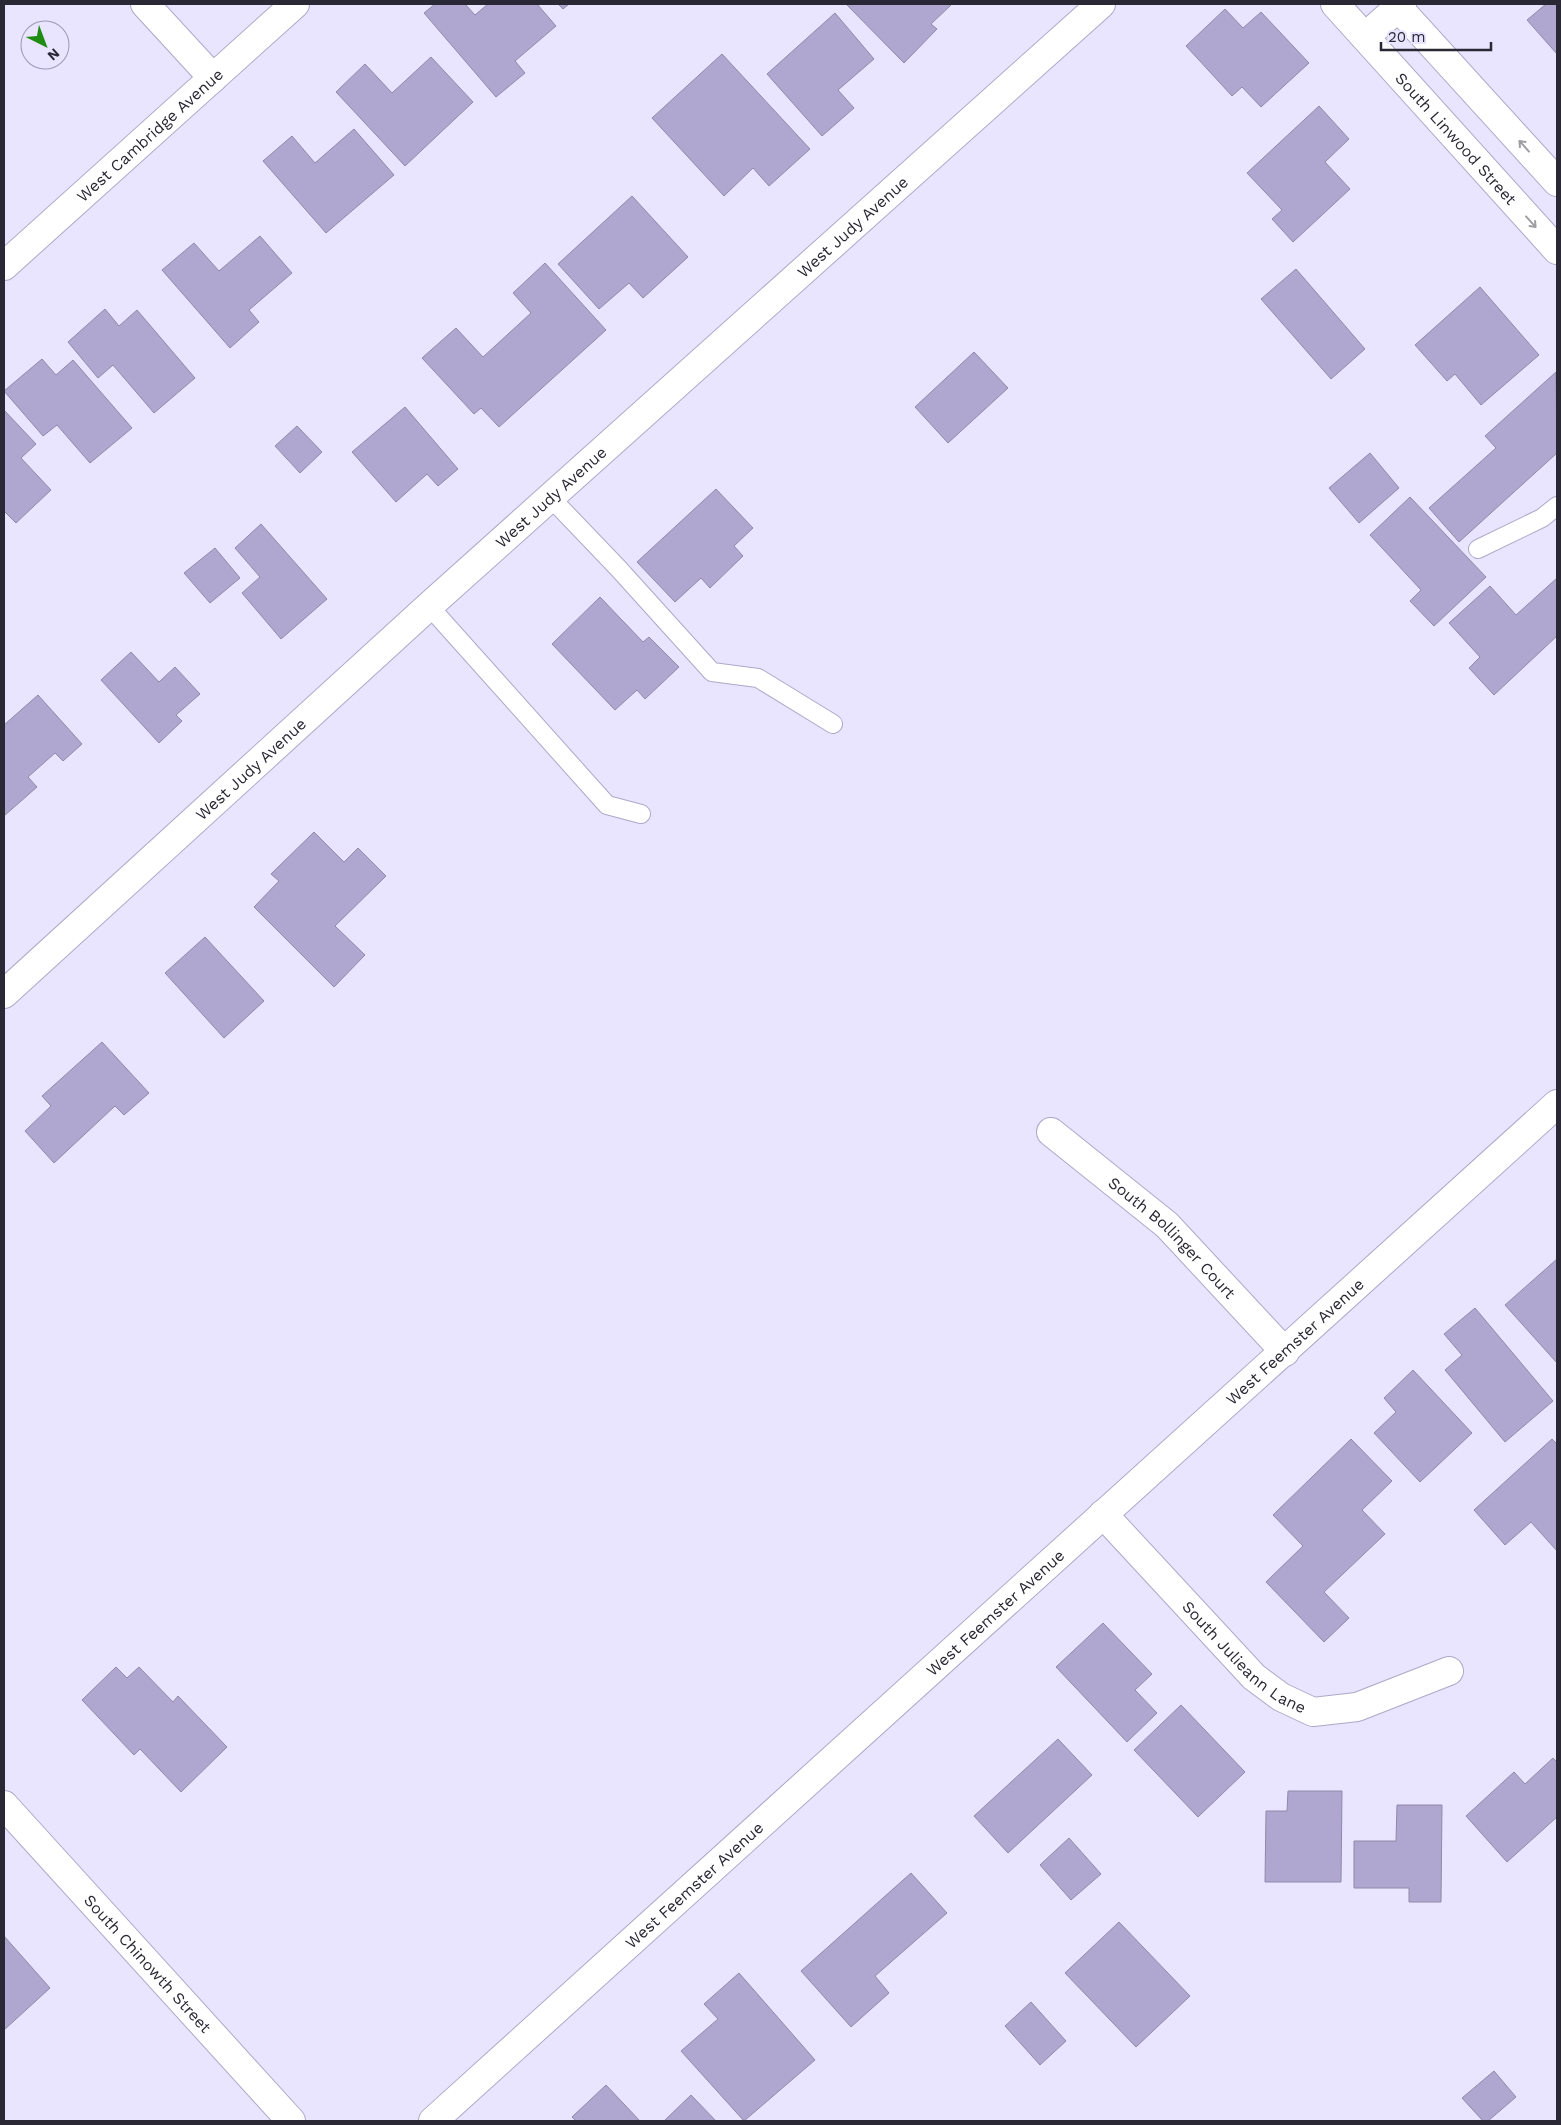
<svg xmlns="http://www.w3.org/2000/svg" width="1561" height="2125" viewBox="0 0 1561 2125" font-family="'Work Sans',sans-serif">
<rect width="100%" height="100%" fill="#e9e4ff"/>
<g fill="#afa7cf" stroke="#908aa8">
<path d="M435 4H465L475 15 488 4H537L556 26 515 61 525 73 496 97 424 13Z"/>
<path d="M558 4H569L563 9Z"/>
<path d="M846 4H952L931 24 937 29 904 63Z"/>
<path d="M1546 4H1557V54L1527 20Z"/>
<path d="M1225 9 1243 28 1261 12 1309 63 1261 107 1242 87 1232 96 1186 46Z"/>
<path d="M835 13 874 59 838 90 854 108 822 136 767 74Z"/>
<path d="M722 54 810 149 769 186 753 168 724 196 652 118Z"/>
<path d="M431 57 473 102 405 166 336 92 365 64 392 93Z"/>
<path d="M1319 106 1349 139 1325 162 1350 189 1293 242 1272 219 1282 210 1247 173Z"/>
<path d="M354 129 394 175 326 233 263 161 292 136 315 163Z"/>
<path d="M632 196 688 257 643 298 629 283 599 309 558 264Z"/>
<path d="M260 236 292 273 249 310 259 322 230 348 162 270 194 243 219 271Z"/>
<path d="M545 263 606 330 499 427 481 408 474 414 422 358 456 328 483 357 531 313 513 293Z"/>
<path d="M1296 269 1365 349 1331 379 1261 299Z"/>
<path d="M1480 287 1539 355 1481 405 1455 374 1447 381 1415 345Z"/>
<path d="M105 309 119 326 137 310 195 378 154 413 113 365 98 378 68 342Z"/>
<path d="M974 352 1008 388 948 443 915 407Z"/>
<path d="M42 359 56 375 73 360 132 428 90 463 57 425 43 436 4 391Z"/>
<path d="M1556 372 1557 453 1459 542 1429 508 1496 448 1485 436Z"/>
<path d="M405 407 458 469 438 486 427 474 396 502 352 452Z"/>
<path d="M4 410 36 444 21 458 51 490 16 523 4 511Z"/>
<path d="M297 426 322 452 300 473 275 446Z"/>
<path d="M1370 453 1399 488 1359 523 1329 488Z"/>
<path d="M716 489 753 528 734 546 743 556 710 588 701 578 675 602 637 562Z"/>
<path d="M1410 497 1486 577 1434 626 1410 601 1421 590 1370 535Z"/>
<path d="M261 524 327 599 281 639 242 593 260 577 235 548Z"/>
<path d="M215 548 240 578 210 603 184 573Z"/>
<path d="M1557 578V636L1494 695 1469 668 1480 657 1449 623 1490 586 1516 615Z"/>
<path d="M600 597 643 642 649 637 679 667 645 699 637 690 615 710 552 644Z"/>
<path d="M131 652 159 682 175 667 200 694 176 715 182 721 159 743 101 680Z"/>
<path d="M38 695 82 744 63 761 55 753 28 777 37 787 4 816V725Z"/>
<path d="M314 832 344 862 358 848 386 876 335 926 365 955 334 987 254 907 279 881 271 874Z"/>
<path d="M205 937 264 1001 224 1038 165 973Z"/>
<path d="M102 1042 149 1093 124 1115 115 1106 54 1163 25 1131 51 1106 42 1096Z"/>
<path d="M1557 1259V1363L1505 1305Z"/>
<path d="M1475 1308 1553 1401 1505 1442 1445 1370 1462 1355 1444 1334Z"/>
<path d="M1413 1370 1472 1433 1420 1482 1374 1433 1396 1412 1384 1398Z"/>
<path d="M1351 1439 1392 1481 1362 1510 1385 1534 1324 1592 1349 1618 1324 1642 1266 1582 1303 1546 1273 1515Z"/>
<path d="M1552 1439 1557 1444V1551L1531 1522 1505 1545 1474 1510Z"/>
<path d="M1103 1623 1152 1674 1135 1690 1157 1713 1127 1742 1056 1667Z"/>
<path d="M116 1667 127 1678 139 1667 173 1702 178 1696 227 1747 181 1792 140 1749 134 1755 82 1700Z"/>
<path d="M1181 1705 1245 1772 1198 1817 1134 1750Z"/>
<path d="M1058 1739 1092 1775 1008 1853 974 1816Z"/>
<path d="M1553 1758 1557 1762V1817L1507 1862 1466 1816 1514 1772 1525 1784Z"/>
<path d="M1288 1791H1342L1341 1882H1265L1266 1811H1287Z"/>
<path d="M1397 1805H1442L1441 1902H1409V1888H1354V1841H1396Z"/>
<path d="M1069 1838 1101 1874 1071 1900 1040 1865Z"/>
<path d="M911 1873 947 1913 875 1976 889 1993 851 2027 801 1971Z"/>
<path d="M1119 1922 1190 1996 1136 2047 1065 1973Z"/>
<path d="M4 1936 50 1988 4 2030Z"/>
<path d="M739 1973 815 2060 744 2121 681 2051 718 2019 704 2004Z"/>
<path d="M1031 2002 1066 2041 1040 2065 1005 2026Z"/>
<path d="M1494 2071 1516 2097 1488 2121H1483L1462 2098Z"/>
<path d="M606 2085 640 2121H576L572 2117Z"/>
<path d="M691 2095 716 2121H664Z"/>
</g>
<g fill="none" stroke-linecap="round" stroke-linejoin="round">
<g stroke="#aea8c8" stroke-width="20">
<g id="lane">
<path d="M550 497 618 568 712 672 758 678 833 724"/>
<path d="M1478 549 1542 518 1557 506"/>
<path d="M429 606 607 805 641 814"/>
</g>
</g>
<g stroke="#aea8c8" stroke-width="30">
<g id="street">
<path d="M145 4 213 78"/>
<path d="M1365 37 1402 4"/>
<path id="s1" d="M4 266 295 4"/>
<path id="s2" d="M4 994 429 606 1101 4"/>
<path id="s3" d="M1051 1132 1167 1225 1285 1352"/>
<path id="s4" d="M1103 1514 1254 1677 1281 1697 1313 1712 1357 1707 1449 1671"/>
<path id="s5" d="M433 2121 1557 1104"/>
</g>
</g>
<g stroke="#aea8c8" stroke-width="30">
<g id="secondary">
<path id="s6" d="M1335 4 1557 250"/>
<path d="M1395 4 1557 182"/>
<path id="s7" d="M4 1805 291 2121"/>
</g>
</g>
<use href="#lane" stroke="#fff" stroke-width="18"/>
<use href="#street" stroke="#fff" stroke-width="28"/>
<use href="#secondary" stroke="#fff" stroke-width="28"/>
</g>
<defs><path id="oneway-shaft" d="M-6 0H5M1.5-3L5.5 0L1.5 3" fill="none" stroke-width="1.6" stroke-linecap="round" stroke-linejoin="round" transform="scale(1.25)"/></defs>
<g stroke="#9f9ea4">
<use href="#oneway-shaft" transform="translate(1524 146) rotate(-132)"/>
<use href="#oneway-shaft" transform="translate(1531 222) rotate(48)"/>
</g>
<g text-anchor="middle" stroke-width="4" stroke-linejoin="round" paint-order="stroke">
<g font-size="16" fill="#2a2834" stroke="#e9e4ff">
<text dy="6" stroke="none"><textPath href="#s1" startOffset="196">West Cambridge Avenue</textPath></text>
<text dy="6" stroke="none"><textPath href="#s6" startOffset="181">South Linwood Street</textPath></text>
<text dy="6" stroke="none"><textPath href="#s2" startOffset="1144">West Judy Avenue</textPath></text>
<text dy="6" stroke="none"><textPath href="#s2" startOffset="739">West Judy Avenue</textPath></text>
<text dy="6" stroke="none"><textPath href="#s2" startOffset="334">West Judy Avenue</textPath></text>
<text dy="6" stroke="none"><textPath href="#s3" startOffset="161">South Bollinger Court</textPath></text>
<text dy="6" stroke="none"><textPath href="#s5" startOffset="1162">West Feemster Avenue</textPath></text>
<text dy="6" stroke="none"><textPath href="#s5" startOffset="758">West Feemster Avenue</textPath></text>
<text dy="6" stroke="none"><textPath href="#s4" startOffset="202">South Julieann Lane</textPath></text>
<text dy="6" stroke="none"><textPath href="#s5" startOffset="352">West Feemster Avenue</textPath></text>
<text dy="6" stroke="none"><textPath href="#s7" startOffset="214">South Chinowth Street</textPath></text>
</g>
</g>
<rect width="1561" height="2125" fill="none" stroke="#2a2834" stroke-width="10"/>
<g transform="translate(45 45) rotate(138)"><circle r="24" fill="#e9e4ff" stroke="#9d99ae"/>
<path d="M0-4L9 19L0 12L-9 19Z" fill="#1e8c10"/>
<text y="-8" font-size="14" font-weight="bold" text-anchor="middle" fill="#2a2834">N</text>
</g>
<path d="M1381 42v8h110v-8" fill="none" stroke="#2a2834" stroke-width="2.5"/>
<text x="1388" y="42" font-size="15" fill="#2a2834" stroke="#e9e4ff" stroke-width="4" paint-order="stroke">20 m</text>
</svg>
